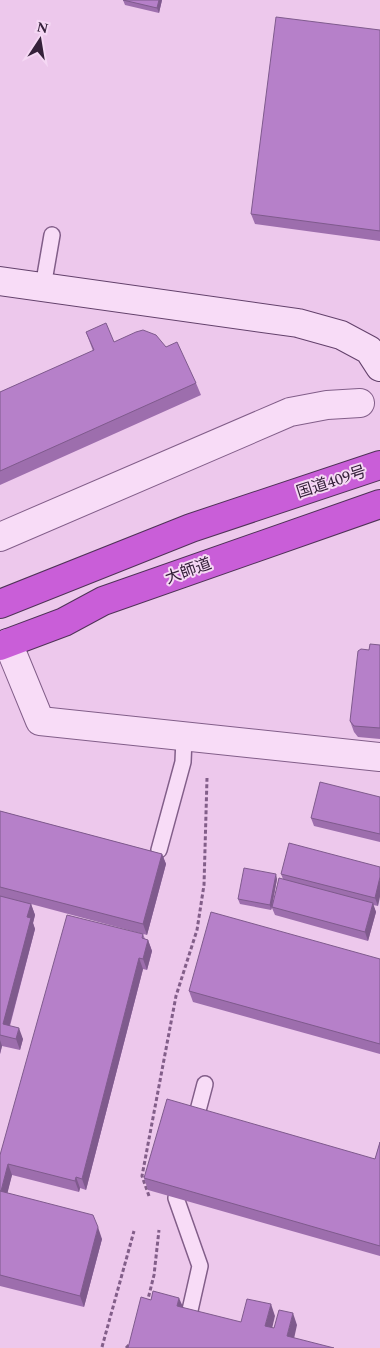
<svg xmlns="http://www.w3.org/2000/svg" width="380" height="1348" viewBox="0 0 380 1348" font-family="Spectral,'Noto Sans JP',serif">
<rect width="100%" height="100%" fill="#edc8ec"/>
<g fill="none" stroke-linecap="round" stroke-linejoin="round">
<g stroke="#825e89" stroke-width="18">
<g id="lane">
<path d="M43 287 52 235"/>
<path d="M159 850 183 762 184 738"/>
<path d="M196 1118 205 1084"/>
<path d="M176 1198 200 1266 188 1319"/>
</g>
</g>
<g stroke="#825e89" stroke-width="30">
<g id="street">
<path d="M0 537 290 412 327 405 360 403"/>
<path d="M8 643 40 721 380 757"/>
</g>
</g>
<g stroke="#63416b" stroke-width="30">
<path id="secondary" d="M0 281 298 323 341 335 369 350 380 367"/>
</g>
<g stroke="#4f3257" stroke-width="30">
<g id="highway">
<path d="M0 604 191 528 380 465"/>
<path d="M0 646 64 622 103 601 380 504"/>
</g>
</g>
<g stroke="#825e89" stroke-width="3" stroke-dasharray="4 2.5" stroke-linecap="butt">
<path d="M149 1196 142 1176 176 996 197 930 204 885 207 778"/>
<path d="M147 1303 154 1275 159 1230"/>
<path d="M102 1347 134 1231"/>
<path d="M126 1348 131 1343"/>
</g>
<use href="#lane" stroke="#f8dcf7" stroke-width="15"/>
<use href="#street" stroke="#f8dcf7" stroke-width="28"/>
<use href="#secondary" stroke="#f8dcf7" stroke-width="28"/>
<use href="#highway" stroke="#c95ed8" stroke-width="28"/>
</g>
<g fill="#9d6ead">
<path d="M123 0H162L159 13 125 5Z"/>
<path d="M380 30V241L255 224 251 214Z"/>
<path d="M86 332 114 342 166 347 196 383 201 395 0 485V392L93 351Z"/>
<path d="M380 645V739L358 737 354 732 350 721 369 650Z"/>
<path d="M380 797V842L314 826 311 818Z"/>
<path d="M0 811 162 854 166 864 147 935 31 904 35 915 33 923 35 929 10 1026 23 1039 20 1050 2 1046 0 1054Z"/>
<path d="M380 867 378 906 373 905 376 912 368 941 275 915 272 908 271 910 240 904 238 899 277 879 273 902 283 879 281 874Z"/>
<path d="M143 934 145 939 148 940 152 951 147 970 143 969 86 1190 80 1188 79 1192 12 1175 7 1193 102 1239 84 1307 0 1286V1155Z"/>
<path d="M380 959V1054L193 1002 189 991Z"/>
<path d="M380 1142V1256L148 1190 144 1178 375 1159Z"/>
</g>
<g fill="#7f5a8d">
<path d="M159 0H162L159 13 157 8Z"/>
<path d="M162 854 166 864 147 935 143 924Z"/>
<path d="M276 874 277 879 271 910 270 905Z"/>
<path d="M380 877V897L378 906 375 898Z"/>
<path d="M373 903 376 912 368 941 365 932Z"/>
<path d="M31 904 35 915 33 923 35 929 7 1035 3 1024 27 917Z"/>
<path d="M148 940 152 951 147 970 143 959Z"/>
<path d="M139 958 143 969 86 1190 82 1179Z"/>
<path d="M19 1028 23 1039 20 1050 16 1039Z"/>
<path d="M0 1040 2 1046 0 1054Z"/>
<path d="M8 1164 12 1175 5 1203 1 1192Z"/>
<path d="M76 1177 80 1188 79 1192 75 1181Z"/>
<path d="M98 1227 102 1239 84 1307 80 1296Z"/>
<path d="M179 1298 184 1309 177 1306Z"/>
<path d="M271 1304 275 1316 270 1337 265 1326Z"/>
<path d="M293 1313 297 1325 292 1348 287 1336Z"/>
</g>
<g fill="#b680c9" stroke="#7f5a8d">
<path d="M123 0H159L157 8Z"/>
<path d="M276 17 380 30V231L251 214Z"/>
<path d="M106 323 114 342 136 332 143 330 156 335 166 347 177 342 196 383 0 471V392L94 350 86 332Z"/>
<path d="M370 644 380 645V728L354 726 350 721 358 651 361 649 369 650Z"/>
<path d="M320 782 380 797V834L311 818Z"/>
<path d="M0 811 162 854 143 924 0 887Z"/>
<path d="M289 843 380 867V877L375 898 281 874Z"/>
<path d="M244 868 276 874 270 905 238 899Z"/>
<path d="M279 878 373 903 365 932 272 907Z"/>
<path d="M0 896 31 904 27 917 31 918 3 1024 19 1028 16 1039 0 1035Z"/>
<path d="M211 912 380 959V1044L189 991Z"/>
<path d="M67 915 143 934 142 938 148 940 143 959 139 958 82 1179 76 1177 75 1181 8 1164 1 1191H0V1155Z"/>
<path d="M167 1099 375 1159 380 1142V1246L144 1178Z"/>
<path d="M0 1191 93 1215 98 1227 80 1296 0 1275Z"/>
<path d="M153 1291 179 1298 177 1306 241 1322 247 1299 271 1304 265 1326 274 1328 279 1310 293 1313 287 1336 334 1348H128L141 1297 151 1300Z"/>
</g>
<g text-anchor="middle" stroke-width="4" stroke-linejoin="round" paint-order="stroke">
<g font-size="16" fill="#35213a" stroke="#f5d8f4">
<text transform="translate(331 481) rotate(-18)" y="6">国道409号</text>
<text transform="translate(188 570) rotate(-20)" y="6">大師道</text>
</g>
</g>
<g transform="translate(40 40) rotate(12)" stroke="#f5d8f4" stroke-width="4" paint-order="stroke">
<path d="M0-4L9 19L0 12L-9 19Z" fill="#35213a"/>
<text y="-8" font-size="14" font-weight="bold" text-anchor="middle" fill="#35213a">N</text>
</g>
</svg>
